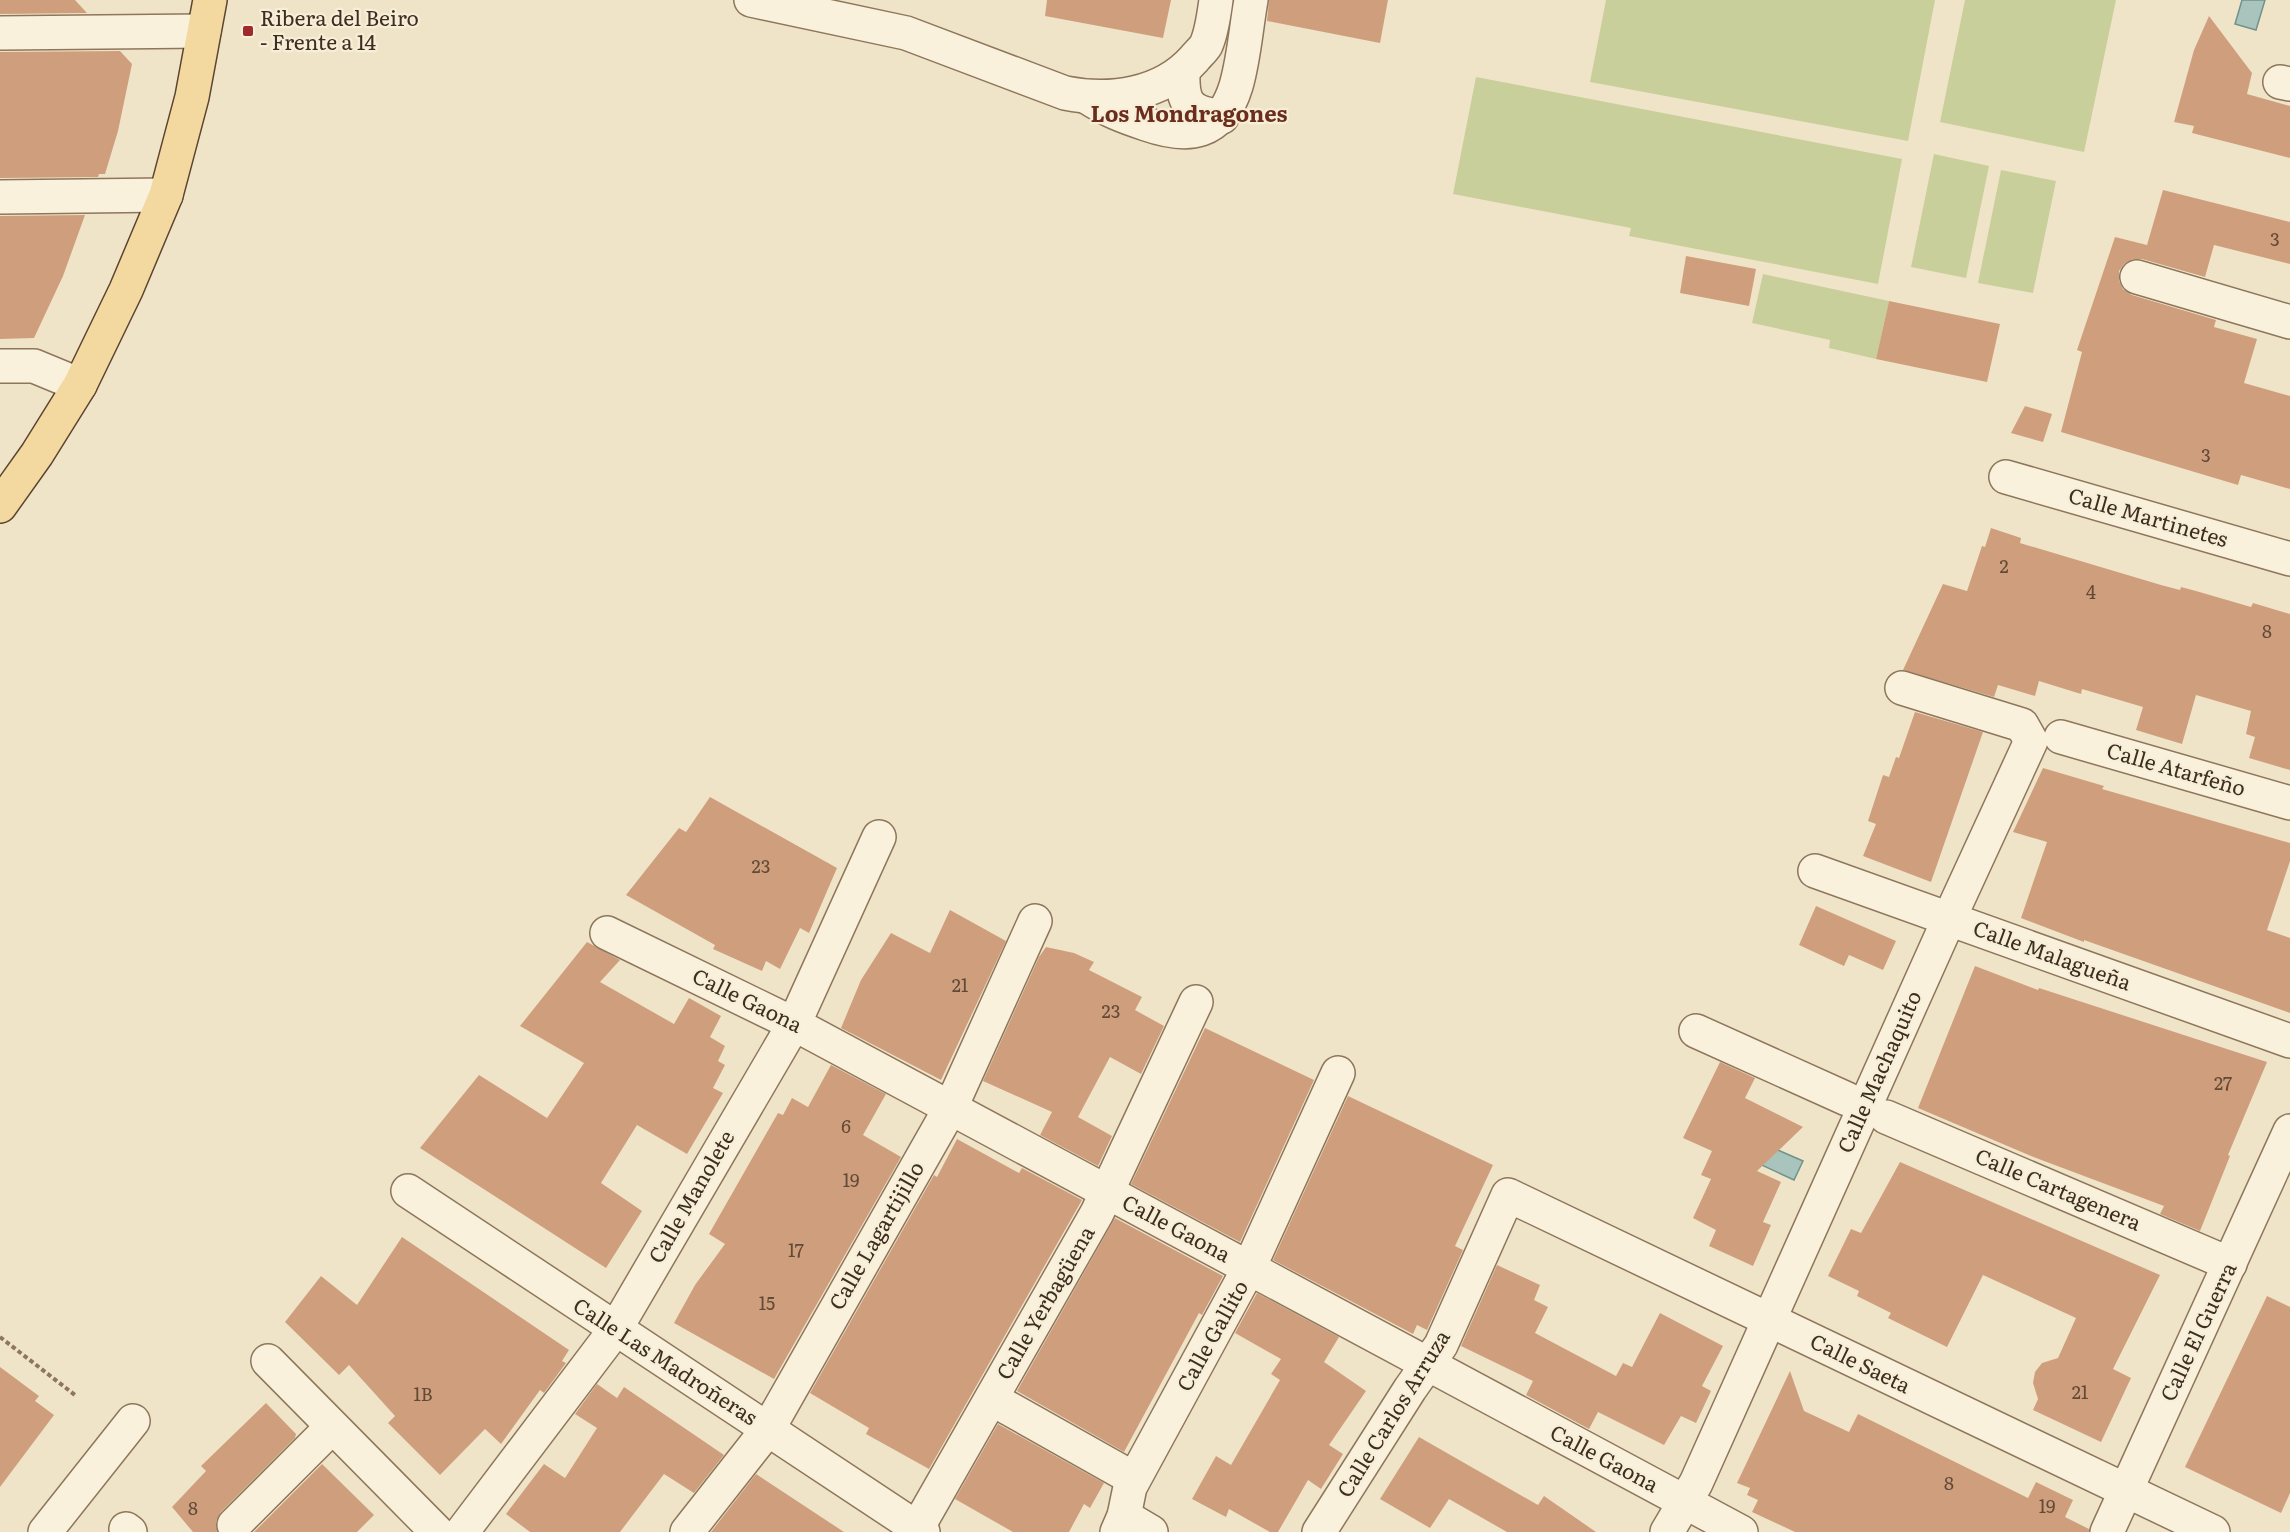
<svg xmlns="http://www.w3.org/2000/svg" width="2290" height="1532" viewBox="0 0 2290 1532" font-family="Literata,serif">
<rect width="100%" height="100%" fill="#f0e4c8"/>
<g fill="#c9cf9b">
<path d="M1606 0H1935L1908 141 1590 82Z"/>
<path d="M1965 0H2116L2084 152 1940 122Z"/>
<path d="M1476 77 1902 159 1878 284 1629 236 1631 228 1453 194Z"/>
<path d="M1934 154 1989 166 1966 278 1911 267Z"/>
<path d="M2001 170 2056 181 2033 293 1978 283Z"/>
<path d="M1763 274 1889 301 1876 359 1829 348 1830 340 1752 323Z"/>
</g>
<g fill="#a9c4bc" stroke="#6f938a" stroke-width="1.5">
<path d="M2242 0H2265L2256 30 2235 24Z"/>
<path d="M1764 1144 1803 1161 1794 1180 1755 1162Z"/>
</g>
<g fill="#cf9f7d">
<path d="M0 0H75L87 13 0 14Z"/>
<path d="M1047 0H1171L1163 38 1045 16Z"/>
<path d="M1269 0H1388L1380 43 1267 21Z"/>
<path d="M2209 16 2252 73 2247 94 2290 106V158L2192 133 2194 126 2174 122 2194 50Z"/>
<path d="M120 51 132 64 118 131 105 174H99L98 177 0 178V52Z"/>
<path d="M2163 190 2290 222V264L2214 245 2205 277 2142 259H2133L2124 264 2119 271V281L2123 289 2132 295 2216 320 2214 327 2257 339 2244 383 2290 396V489L2241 475 2238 485 2061 432 2082 352 2077 350 2115 237 2147 245Z"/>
<path d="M85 215 63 276 34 338 0 339V216Z"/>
<path d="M1686 256 1756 269 1749 306 1680 293Z"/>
<path d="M1889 301 2000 324 1987 382 1876 359Z"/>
<path d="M2025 406 2052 414 2043 442 2011 433Z"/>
<path d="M1991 528 2021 538 2020 543 2161 585 2180 590 2181 587 2196 591 2251 607 2253 603 2290 614V770L2249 758 2255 737 2246 734 2251 711 2196 695 2182 744 2136 730 2143 707 2082 689 2081 694 2039 681 2035 696 1998 685 1994 697 1903 670 1943 584 1967 591 1982 546 1985 547Z"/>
<path d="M1915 712 1983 732 1931 882 1863 856 1876 824 1868 821 1883 775 1889 777 1896 757 1899 758Z"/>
<path d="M2043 768 2104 786 2102 789 2290 843V861L2267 930 2290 938V1013L2084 940V942L2021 918 2047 842 2013 832Z"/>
<path d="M710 797 837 868 809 933 800 928 780 969 766 961 762 971 713 949 715 945 626 895 679 828 686 832Z"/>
<path d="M1816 906 1896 941 1883 970 1849 955 1844 966 1799 945Z"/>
<path d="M950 910 1006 941 941 1080 841 1028 861 980 891 933 930 953Z"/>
<path d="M587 942 620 960 600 982 674 1024 689 998 721 1016 710 1037 725 1046 718 1061 725 1065 713 1088 723 1093 687 1154 637 1125 601 1183 642 1211 606 1268 420 1148 479 1075 547 1118 584 1063 520 1026Z"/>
<path d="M1046 947 1074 953 1094 962 1089 970 1142 997 1135 1010 1164 1026 1141 1074 1110 1057 1078 1117 1112 1136 1098 1166 1040 1135 1052 1112 983 1081 1039 957Z"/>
<path d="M1975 966 2038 990 2039 988 2267 1062 2228 1155 2230 1156 2200 1231 2160 1214 2164 1206 2036 1158 1918 1108Z"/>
<path d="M1205 1028 1314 1080 1240 1242 1131 1184Z"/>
<path d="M1720 1062 1755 1078 1745 1098 1803 1127 1757 1171 1781 1182 1763 1222 1771 1225 1753 1266 1709 1246 1716 1230 1693 1218 1711 1179 1701 1175 1712 1151 1683 1138Z"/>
<path d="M831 1065 886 1094 863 1135 901 1157 774 1379 674 1323 695 1285 725 1244 709 1234 778 1113 783 1115 792 1098 808 1107Z"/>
<path d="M1348 1096 1493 1165 1455 1246 1463 1250 1427 1330 1417 1325 1413 1334 1273 1260Z"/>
<path d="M957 1139 1019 1173 1022 1168 1082 1200 929 1469 866 1434 869 1428 810 1393 934 1175 937 1177Z"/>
<path d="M1900 1162 2160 1275 2113 1369 2131 1378 2101 1442 2033 1410 2038 1399 2033 1383 2035 1372 2042 1363 2058 1358 2076 1318 1983 1275 1947 1347 1888 1318 1891 1313 1857 1296 1859 1291 1828 1276 1851 1229 1861 1233Z"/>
<path d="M1115 1218 1223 1276 1202 1315 1199 1313 1124 1452 1017 1391Z"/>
<path d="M402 1237 569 1350 562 1361 566 1363 544 1393 540 1390 501 1444 485 1429 440 1475 388 1423 395 1416 349 1365 339 1375 285 1322 321 1276 357 1305Z"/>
<path d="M1497 1265 1540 1285 1534 1300 1548 1307 1535 1333 1616 1376 1623 1363 1632 1367 1660 1313 1723 1346 1702 1386 1711 1391 1696 1423 1681 1416 1664 1445 1598 1412 1589 1429 1526 1395 1533 1381 1461 1346Z"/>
<path d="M1257 1293 1339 1337 1324 1362 1366 1391 1329 1445 1343 1454 1321 1489 1308 1480 1278 1532H1270L1229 1509 1226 1517 1192 1499 1216 1456 1231 1465 1280 1380 1271 1374 1281 1359 1235 1333Z"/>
<path d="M2267 1296 2290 1307V1493L2281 1513 2185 1467Z"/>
<path d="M0 1367 39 1396 35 1401 54 1415 0 1487Z"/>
<path d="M1790 1371 1804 1411 1849 1432 1858 1414 2028 1498 2036 1482 2073 1500 2065 1517 2089 1529V1532H1795L1752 1512 1758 1500 1747 1495 1750 1488 1737 1483Z"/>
<path d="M597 1384 617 1398 624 1387 724 1455 694 1493 664 1474 620 1532H530L506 1514 544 1464 565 1478 597 1428 575 1414Z"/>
<path d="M266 1403 296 1434 295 1438 221 1512 216 1521 217 1532H193L172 1507 206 1471 201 1466Z"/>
<path d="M998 1424 1104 1483 1090 1508 1084 1504 1069 1532H1013L955 1499Z"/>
<path d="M1419 1437 1538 1505 1544 1496 1596 1532H1507L1449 1499 1430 1528 1380 1499Z"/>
<path d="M322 1464 374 1515 357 1532H254Z"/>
<path d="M756 1474 844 1532H711Z"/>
</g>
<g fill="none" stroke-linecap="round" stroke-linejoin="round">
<g stroke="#8d765c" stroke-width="36">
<g id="minor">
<path d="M751 0 906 33 1065 93C1110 102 1162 95 1194 59 1197 55 1203 50 1206 45 1212 32 1214 14 1216 0"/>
<path d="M0 33 204 31"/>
<path d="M1183 71C1182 105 1189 112 1222 117"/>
<path d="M2280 82 2290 84"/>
<path d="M1087 97C1109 111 1122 116 1146 124 1189 139 1221 135 1236 86 1244 59 1246 28 1251 0"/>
<path d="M0 197 166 195"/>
<path d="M2137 277 2290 322"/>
<path d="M0 366H34L80 385"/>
<path d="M2006 477 2290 559"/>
<path d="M2061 737 2290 803"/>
<path d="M1815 871 2290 1041"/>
<path d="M607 933 794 1024 1741 1532"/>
<path d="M1696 1031 1847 1099"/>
<path d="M1886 1117 2230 1264"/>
<path d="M408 1191 923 1532"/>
<path d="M268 1361 437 1532"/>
<path d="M992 1399 1120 1471"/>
<path d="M1124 1516 1151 1532"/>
<path d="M234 1525 332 1427"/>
<path d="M126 1529 130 1532"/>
<path d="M45 1532 133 1421"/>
<path d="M462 1532 615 1330 794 1024 879 837"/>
<path d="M687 1532 768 1429 951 1107 1035 921"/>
<path d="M915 1532 1097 1213 1196 1002"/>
<path d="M1117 1532 1124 1516 1130 1487 1249 1268 1338 1073"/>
<path d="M1319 1532 1410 1389 1441 1345 1508 1195 2213 1532"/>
<path d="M1667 1532 1696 1483 1949 919 2031 741 2022 725 1902 688"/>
<path d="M2107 1532 2290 1131"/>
</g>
</g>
<g stroke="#5b4430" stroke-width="36">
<path id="major" d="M0 506 37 454 80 385 126 290 166 195 192 97 210 0"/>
</g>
<path stroke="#8d765c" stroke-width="4" stroke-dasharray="4.5 3" stroke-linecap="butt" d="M0 1337 75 1395"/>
<use href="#minor" stroke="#faf1dc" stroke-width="33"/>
<use href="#major" stroke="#f3d9a0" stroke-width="33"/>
</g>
<rect fill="#9e2a2b" stroke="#f7eed8" stroke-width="2" x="242" y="25" width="12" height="12" rx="3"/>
<g text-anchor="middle" stroke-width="4.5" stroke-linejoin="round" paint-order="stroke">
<g font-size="18" fill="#624a37">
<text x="2275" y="246">3</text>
<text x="2206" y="462">3</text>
<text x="2004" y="573">2</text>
<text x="2091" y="599">4</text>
<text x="2267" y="638">8</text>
<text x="761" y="873">23</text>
<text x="960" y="992">21</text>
<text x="1111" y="1018">23</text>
<text x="2223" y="1090">27</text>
<text x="846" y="1133">6</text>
<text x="851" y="1187">19</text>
<text x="796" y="1257">17</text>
<text x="767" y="1310">15</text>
<text x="2080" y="1399">21</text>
<text x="423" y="1401">1B</text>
<text x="1949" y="1490">8</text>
<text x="2047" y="1513">19</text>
<text x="193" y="1515">8</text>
</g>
<g font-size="21" fill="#3d2e20" stroke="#f7eed8" text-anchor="start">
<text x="260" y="26">Ribera del Beiro<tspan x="260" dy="24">- Frente a 14</tspan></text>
</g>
<g font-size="21" fill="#3d2e20" stroke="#f7eed8">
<text transform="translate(2148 518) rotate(16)" y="7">Calle Martinetes</text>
<text transform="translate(2176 770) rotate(16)" y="7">Calle Atarfeño</text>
<text transform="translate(2052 956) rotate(20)" y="7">Calle Malagueña</text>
<text transform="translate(747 1001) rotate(26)" y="7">Calle Gaona</text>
<text transform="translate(1880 1072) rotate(-66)" y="7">Calle Machaquito</text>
<text transform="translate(2058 1190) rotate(23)" y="7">Calle Cartagenera</text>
<text transform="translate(692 1197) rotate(-60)" y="7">Calle Manolete</text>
<text transform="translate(1176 1229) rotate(28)" y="7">Calle Gaona</text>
<text transform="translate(877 1236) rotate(-60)" y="7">Calle Lagartijillo</text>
<text transform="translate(1046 1303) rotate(-60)" y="7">Calle Yerbagüena</text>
<text transform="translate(2199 1332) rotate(-65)" y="7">Calle El Guerra</text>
<text transform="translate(1213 1336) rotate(-61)" y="7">Calle Gallito</text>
<text transform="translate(665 1362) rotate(33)" y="7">Calle Las Madroñeras</text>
<text transform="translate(1860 1364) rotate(26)" y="7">Calle Saeta</text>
<text transform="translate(1394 1414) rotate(-58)" y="7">Calle Carlos Arruza</text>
<text transform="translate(1604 1459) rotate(28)" y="7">Calle Gaona</text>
</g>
<g font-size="22" font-weight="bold" fill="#6b2e1e" stroke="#f7eed8">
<text x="1189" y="122">Los Mondragones</text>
</g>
</g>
</svg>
